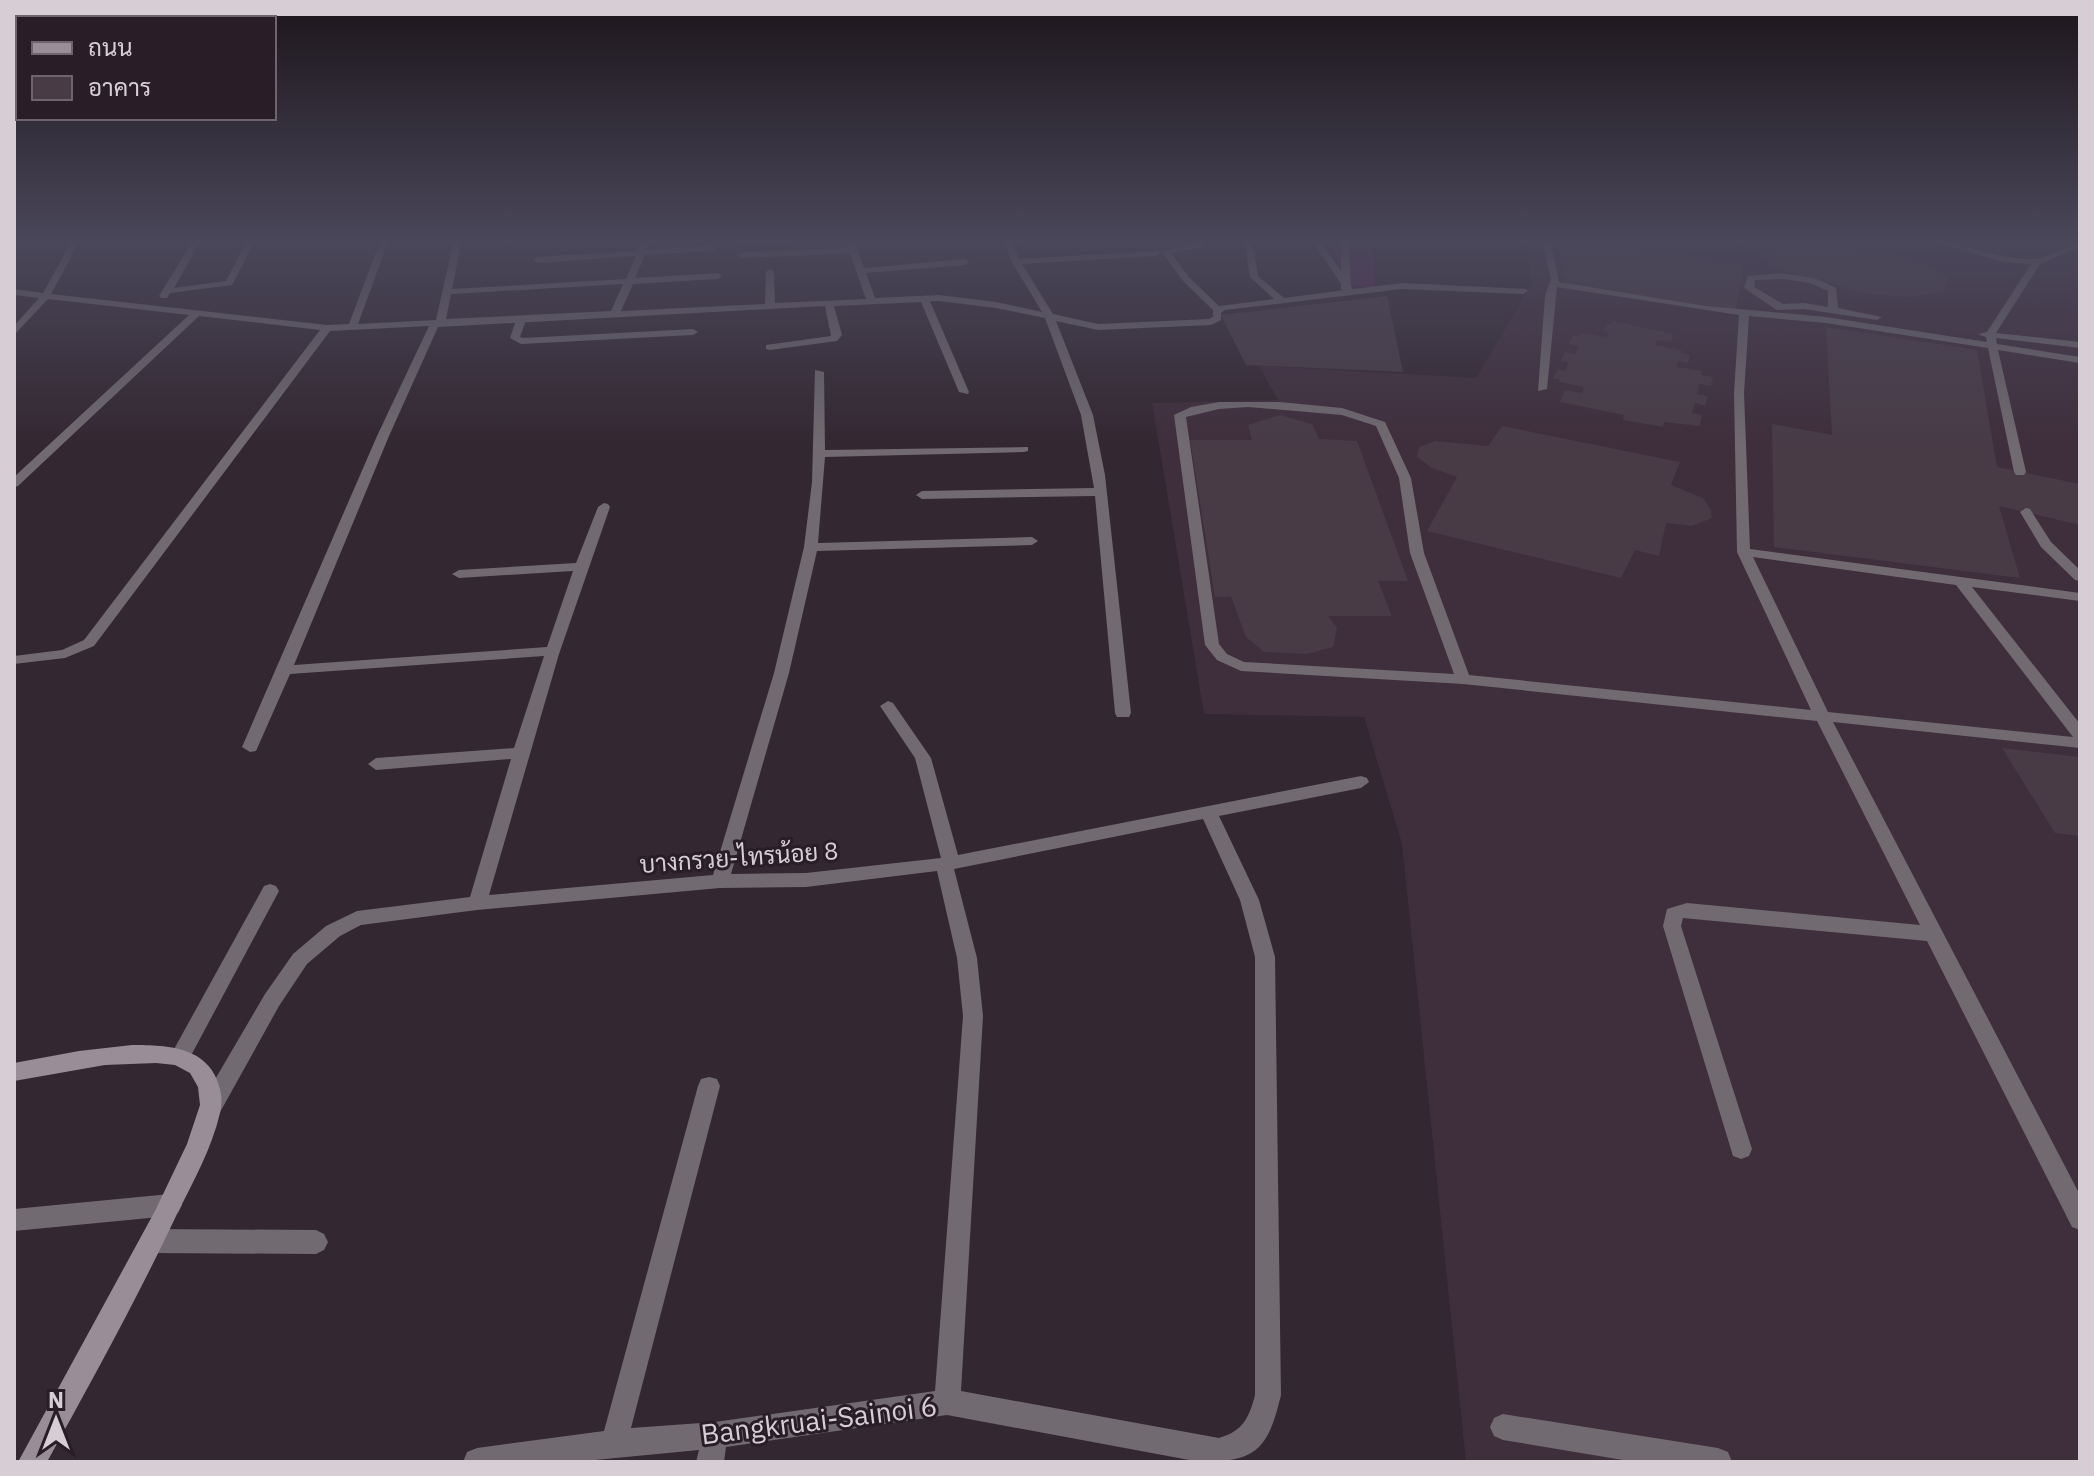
<svg xmlns="http://www.w3.org/2000/svg" width="2094" height="1476" viewBox="0 0 2094 1476" font-family="'IBM Plex Sans',Sarabun,sans-serif">
<rect width="100%" height="100%" fill="#332731"/>
<path fill="#3f2e3c" d="M1527 239H2080V1462H1466L1402 844 1364 717 1204 714 1152 403 1278 400 1259 366 1476 378 1532 284Z"/>
<path fill="#5a2254" d="M1330 239H1373L1375 287 1344 286Z"/>
<g fill="#483b46">
<path d="M1556 239H1581L1743 265 1736 310 1565 284Z"/>
<path d="M1614 239H1661L1659 247Z"/>
<path d="M1797 244 1843 246 1921 262 1948 278 1945 291 1912 297 1868 294 1780 270 1763 259 1764 250Z"/>
<path d="M1387 296 1403 372 1246 365 1221 315Z"/>
<path d="M1612 321 1673 334 1671 342 1656 340 1655 345 1681 350V353L1690 355 1688 363 1678 361 1677 367 1702 371 1701 375 1713 377 1711 386 1699 384 1697 394 1708 396 1705 406 1695 403 1692 413 1702 415 1700 426 1664 422 1663 427 1623 420 1624 415 1560 402 1565 390 1582 393 1584 387 1559 382 1560 380 1553 378 1558 369 1565 371 1569 362 1561 361 1565 352 1576 354 1579 346 1569 344 1573 335 1579 336 1581 333 1607 337 1608 333 1603 332 1606 324 1611 325Z"/>
<path d="M1826 327 1977 350 1997 467 2080 484V525L1999 506 2020 578 1774 547 1772 424 1832 435Z"/>
<path d="M1280 415 1312 424 1319 439 1357 441 1408 581H1378L1392 616H1328L1337 628 1333 647 1307 654 1264 652 1246 637 1231 597H1215L1190 440H1252L1248 425Z"/>
<path d="M1502 426 1680 462 1671 485 1703 498 1711 510 1712 518 1692 526 1666 523 1659 556 1635 550 1621 578 1427 531 1457 477 1432 468 1417 457 1419 447 1435 441 1488 446Z"/>
<path d="M2002 748 2080 757V836L2055 833Z"/>
</g>
<g fill="none" stroke-linecap="round" stroke-linejoin="round">
<g fill="#716a70" fill-rule="evenodd">
<path d="M828 239 824 241 742 244 738 242 753 239Z"/>
<path d="M1341 239H1349L1351 289 1346 292 1341 289Z"/>
<path d="M1542 239H1550L1559 282 1706 306 1826 317 1987 342 1986 337 1978 334 1987 332 2031 264 2004 262 1921 239C1959 239 1994 260 2033 259 2048 259 2065 246 2080 241V247L2040 264 1996 333 2080 342V348L1996 338 1997 344 2080 357V363L1998 350 2026 472 2024 475H2016L2014 472 1988 348 1826 323 1749 316 1744 393 1750 549 2080 593V601L1972 587 2080 724V748L1833 722 2080 1195V1230L2072 1227 1927 941 1683 918 1681 926 1752 1149 1749 1156 1741 1159 1733 1156 1663 926 1667 909 1687 903 1920 925 1817 721 1463 684 1241 671 1217 660 1205 645 1174 415 1191 407 1219 402H1280L1342 408 1385 422 1411 478 1424 553 1469 675 1811 710 1737 552 1734 393 1739 315 1557 287 1547 389 1538 391 1545 296 1551 279ZM1248 407 1342 415 1376 426 1399 478 1410 553 1454 674 1244 662 1227 654 1219 644 1186 417 1219 409ZM1753 557 1956 585 2073 737 1828 712Z"/>
<path d="M1738 239H1747L1740 244 1736 242Z"/>
<path d="M854 248 857 249V253L742 258 738 255 742 252Z"/>
<path d="M1783 273 1817 279 1836 288 1838 308 1882 317 1877 320 1804 309 1777 310 1744 288 1748 276ZM1783 279 1810 283 1828 291V307L1804 303 1783 304 1754 287 1755 280Z"/>
<path d="M521 317 526 320 520 337 523 338 693 329 698 332 693 335 521 344 510 338 516 320Z"/>
<path d="M2026 508 2030 509 2051 542 2080 570V581L2075 580 2041 547 2020 512Z"/>
<path d="M270 884 276 886 279 891 187 1063 180 1066 173 1063 170 1057 173 1051 264 886Z"/>
<path d="M1503 1414 1718 1448 1728 1452 1732 1462H1635L1503 1440 1494 1436 1490 1427 1494 1418Z"/>
</g>
<g fill="#716a70" fill-rule="evenodd">
<path d="M73 239H81L51 294 327 325 349 324 381 239H389L358 324 436 320 454 239H462L452 289 626 279 636 256 537 263 533 260 537 257 638 251 641 239H649L647 250 712 245 716 248 712 251 645 255 635 278 718 273 722 276 718 279 633 284 621 311 765 304 766 272 770 269 774 272 775 303 866 299 845 239H853L864 268 965 259 969 262 965 265 866 273 875 298 939 295 996 302 1042 312 1012 262 1003 239H1011L1019 259 1159 251 1160 253 1156 256 1022 264 1053 314 1098 324 1209 319 1213 317V310L1183 281 1162 252 1197 243 1199 239H1207L1203 247 1171 253 1189 277 1219 306 1274 299 1250 277 1244 239H1252L1258 276 1284 298 1345 290 1311 239H1319L1353 289 1402 283 1526 289 1528 291 1523 294 1402 289 1225 310 1221 313V320L1211 325 1098 330 1056 321 1093 415 1105 475 1131 713 1129 717H1117L1115 713 1095 496 922 499 916 495 922 491 1094 488 1081 415 1045 318 996 308 939 301H930L969 392 968 394 959 392 921 302 834 306 842 335 837 341 770 350 766 349V345L831 336 825 306 438 327 389 436 294 665 547 647 573 571 459 578 452 574 459 570 576 563 598 507 604 503 608 504 610 507 559 654 489 895 713 875 774 673 804 547 812 482 815 370 824 372 825 450 1028 447V451L1024 452 825 457 818 543 1032 537 1038 541 1032 545 817 551 789 673 731 874 806 873 941 858 915 758 880 706 888 701 893 703 931 758 958 855 1361 776 1367 778 1369 782 1361 788 1219 816 1259 900 1275 957 1281 1395C1268 1449 1257 1462 1200 1462L947 1415 726 1447 724 1462H696L699 1450 574 1462H463L467 1452 477 1448 604 1431 698 1086 701 1079 709 1077 717 1079 720 1086 631 1428 715 1422 935 1391 963 1016 957 958 937 871 806 887 720 888 477 910 361 925 340 936 307 964 279 1006 219 1114 211 1117 203 1114 200 1107 203 1100 265 994 293 954 326 926 357 911 470 897 511 759 376 770 368 764 376 758 514 748 544 656 290 674 256 751 250 752 242 747 377 436 429 326 330 331 94 646 65 658 14 664V656L62 650 84 640 320 330 199 316 18 486 14 487V477L189 315 48 299 14 335V326L39 298 14 295V289L43 293ZM623 284 611 311 446 319 451 294ZM1203 819 1240 900 1255 957V1395C1249 1418 1243 1431 1219 1438L961 1391 983 1016 977 958 954 869Z"/>
<path d="M194 239H202L174 288 226 281 248 239H256L232 285 170 293 167 298H161L159 296Z"/>
<path d="M170 1194 178 1197 182 1205 178 1213 170 1216 14 1231V1209Z"/>
<path d="M153 1229 316 1230 324 1234 328 1242 324 1250 316 1254 153 1253 145 1249 141 1241 145 1233Z"/>
</g>
<path fill="#998e97" fill-rule="evenodd" d="M132 1045C169 1045 210 1047 220 1089 222 1097 222 1105 220 1113 212 1148 193 1182 177 1214 137 1299 92 1380 47 1462H18L155 1211 187 1144 200 1105 198 1087 190 1073 175 1065 156 1063 105 1065 14 1081V1063L79 1051Z"/>
</g>
<linearGradient id="sky" x2="0" y2="1"><stop stop-color="#1c151b"/><stop offset="0.54" stop-color="#4a475a"/><stop offset="1" stop-color="#4a475a" stop-opacity="0"/></linearGradient>
<rect width="2094" height="446" fill="url(#sky)"/>
<g text-anchor="middle" stroke-width="6" stroke-linejoin="round" paint-order="stroke">
<g font-size="24" fill="#d7ced5" stroke="#291d27">
<text transform="translate(739 858) rotate(-4)" y="8">บางกรวย-ไทรน้อย 8</text>
</g>
<g font-size="28" fill="#d7ced5" stroke="#291d27">
<text transform="translate(819 1420) rotate(-7)" y="10">Bangkruai-Sainoi 6</text>
</g>
</g>
<rect width="2094" height="1476" fill="none" stroke="#d7ced5" stroke-width="32"/>
<rect x="16" y="16" width="260" height="104" fill="#291d27" stroke="#6f646d" stroke-width="2"/>
<rect x="32" y="42" width="40" height="12" fill="#998e97" stroke="#6f646d" stroke-width="2"/>
<text x="88" y="56" font-size="24" fill="#d7ced5">ถนน</text>
<rect x="32" y="76" width="40" height="24" fill="#483b46" stroke="#6f646d" stroke-width="2"/>
<text x="88" y="96" font-size="24" fill="#d7ced5">อาคาร</text>
<g transform="translate(56 1420)" stroke="#291d27" stroke-width="6" paint-order="stroke">
<path d="M0-6L14 30L0 20L-14 30Z" fill="#d7ced5"/>
<text y="-12" font-size="22" font-weight="bold" text-anchor="middle" fill="#d7ced5">N</text>
</g>
</svg>
